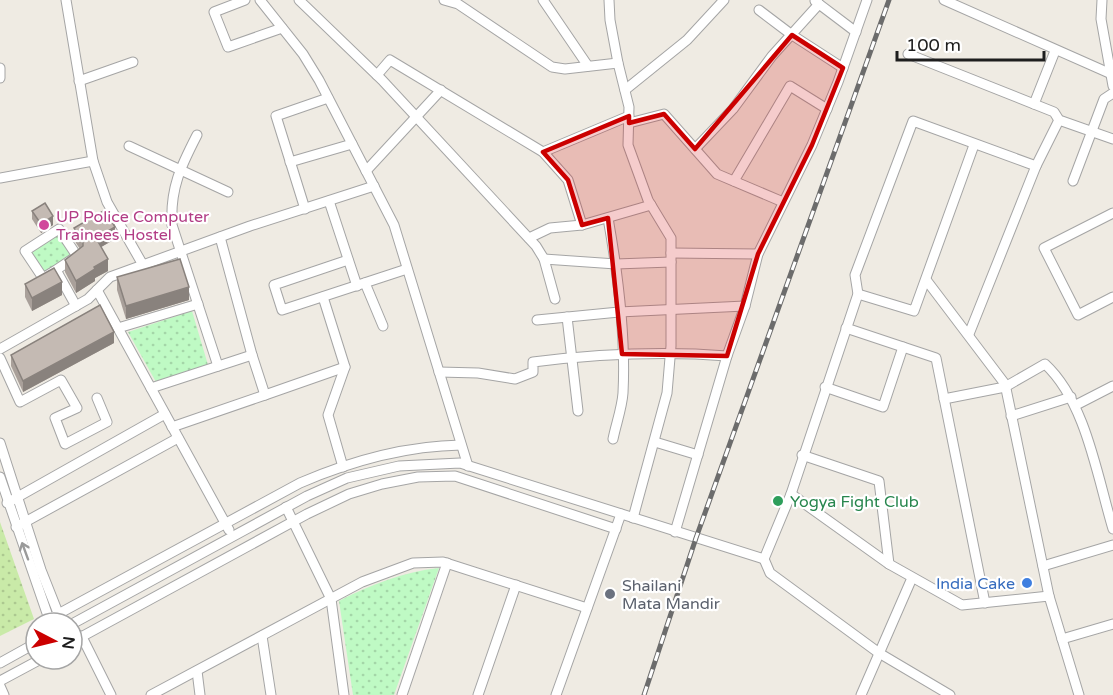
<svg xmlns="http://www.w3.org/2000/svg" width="1113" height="695" viewBox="0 0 1113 695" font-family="'Varela Round',sans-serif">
<defs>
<pattern id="grass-dots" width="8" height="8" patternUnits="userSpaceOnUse" patternTransform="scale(1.5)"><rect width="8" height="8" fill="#c9eaa8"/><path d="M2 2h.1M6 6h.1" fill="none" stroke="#acc890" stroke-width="1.8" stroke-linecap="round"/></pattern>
<pattern id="park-dots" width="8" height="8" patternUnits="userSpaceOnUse" patternTransform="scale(1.5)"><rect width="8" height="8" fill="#bffac4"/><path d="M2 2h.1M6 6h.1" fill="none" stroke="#a4d6a8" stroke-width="1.8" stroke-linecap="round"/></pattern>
</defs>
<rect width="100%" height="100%" fill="#efebe3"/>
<path fill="url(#grass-dots)" d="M0 522 34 619 0 636Z"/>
<g fill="url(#park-dots)">
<path d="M58 232 74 256 43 276 28 252Z"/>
<path d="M192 311 208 365 156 382 128 332Z"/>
<path d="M439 568 394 695H353L339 601C372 584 403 572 439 568Z"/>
</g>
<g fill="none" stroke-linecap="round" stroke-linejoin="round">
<g stroke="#a5a5a5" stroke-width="11">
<g id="minor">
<path d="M66 0 93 161 107 202 143 265"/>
<path d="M245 0 214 12 228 47 282 28"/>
<path d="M260 0 303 54 319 80 394 225 468 466"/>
<path d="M299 0 382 80 536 246 544 259 555 299"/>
<path d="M444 0 458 4 552 67 565 69 618 63"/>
<path d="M543 0 588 66"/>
<path d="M609 0 610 20 618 63 629 107 628 145 648 200 671 238V346L667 393 633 518"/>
<path d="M944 0 1109 73"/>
<path d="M1102 0 1101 19 1113 86"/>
<path d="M815 1 856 32"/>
<path d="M759 10 792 35 843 68"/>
<path d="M908 54 1054 112 1059 120 1113 139"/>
<path d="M0 68V78"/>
<path d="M377 75 390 60 543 152 568 180 582 225"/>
<path d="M79 81 133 62"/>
<path d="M625 90 687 40 724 0"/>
<path d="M1034 104 1055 51"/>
<path d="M629 123 664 114 717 174 783 202"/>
<path d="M197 135C181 166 170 188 172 225L218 366"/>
<path d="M129 146 228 192"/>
<path d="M695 149 733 109 772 56 819 4"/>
<path d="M543 152 629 116"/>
<path d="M290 162 352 144"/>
<path d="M366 171 441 90"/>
<path d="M0 178 93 161"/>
<path d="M734 181 790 86 827 109"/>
<path d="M1073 181 1104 99 1113 93"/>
<path d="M329 201 357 286"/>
<path d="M305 209 276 116 328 98"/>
<path d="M1113 213 1044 248 1078 315 1113 297"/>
<path d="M608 218C618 274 626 335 623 393 622 408 616 424 613 439"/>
<path d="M220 237 252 355"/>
<path d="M529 238 550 228 582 225 651 205"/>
<path d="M671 253 758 254"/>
<path d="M544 259 616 264 671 262"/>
<path d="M348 260 274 285 282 310 407 269"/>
<path d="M56 270 43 278 25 251 59 229 77 256 56 270 76 306"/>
<path d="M927 281 1005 384 1049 596"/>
<path d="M365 283 383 326"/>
<path d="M97 290 229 530"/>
<path d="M858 294 914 311 974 145"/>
<path d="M323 297 345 367 328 415 343 467"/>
<path d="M567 317 578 411"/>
<path d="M537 320 619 312 745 306"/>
<path d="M118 328 198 304"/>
<path d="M846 328 936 358 985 603"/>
<path d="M969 334 1036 166 1059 120"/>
<path d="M0 349 88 299 110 277 250 226 374 186"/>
<path d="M0 358 20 402 61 380 77 408 55 418 65 444 107 422 97 398"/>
<path d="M439 372 478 373 515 379 533 372V362C598 354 662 351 727 356"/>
<path d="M825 387 883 407 903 347"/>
<path d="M151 388 252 355 265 395 345 367"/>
<path d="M944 399 1005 387 1045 364C1086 402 1097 476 1113 529"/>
<path d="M1076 405 1113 386"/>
<path d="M1011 416 1071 397"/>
<path d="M172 427 265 395"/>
<path d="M655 442 698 455"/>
<path d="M0 443 41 570 62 623"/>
<path d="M802 455 879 481 889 564"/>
<path d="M0 477 49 619 54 622"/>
<path d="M791 494 858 294 855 275 913 121 1036 166"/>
<path d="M7 503 165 414"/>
<path d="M286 507 331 599 344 695"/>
<path d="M16 527 178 438"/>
<path d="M675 532 727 356 745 306 758 254 812 145 838 82 867 0"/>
<path d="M764 559 770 573 879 653 950 695"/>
<path d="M1043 566 1113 545"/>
<path d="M49 619 300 483C351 461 405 446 461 445"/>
<path d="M72 624 307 496 347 478 399 466 460 463 764 559 791 494 889 564 962 605 1049 596 1079 695"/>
<path d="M72 632 82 637 111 695"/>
<path d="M262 636 271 695"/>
<path d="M1062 639 1113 624"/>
<path d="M72 642 307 514 349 494 382 484 418 477 455 476 616 529"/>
<path d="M0 663 36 643"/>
<path d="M197 671 200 695"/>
<path d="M0 681 41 659"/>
<path d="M0 686 4 695"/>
<path d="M151 695 362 582 413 563 443 562 587 608"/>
<path d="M402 695 447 563"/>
<path d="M478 695 516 585"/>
<path d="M556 695 621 514"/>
<path d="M861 695 912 578"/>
</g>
</g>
<use href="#minor" stroke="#fff" stroke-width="9"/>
<g stroke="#6c6c6c" stroke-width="5">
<path id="rail" d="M644 695 696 538 889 0"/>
</g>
<use href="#rail" stroke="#fff" stroke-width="3" stroke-dasharray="9" stroke-linecap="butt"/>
</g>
<g fill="#a9a09a">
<path d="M32 211 53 225 41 233 32 219Z"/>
<path d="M74 228 115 239 101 247 108 271 95 278V281L76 293 65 272V260L80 249 74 240Z"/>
<path d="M117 277 189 300 126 319 117 290Z"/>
<path d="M25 284 62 295 32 311 25 297Z"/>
<path d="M114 343 23 392 11 366V355Z"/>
</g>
<g fill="#89827d">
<path d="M53 216V225L41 233V224Z"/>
<path d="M115 227V239L96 250V238Z"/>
<path d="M108 259V271L95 278V281L76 293V281L94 267Z"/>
<path d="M62 282V295L32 311V298Z"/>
<path d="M189 287V300L126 319V306Z"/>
<path d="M114 332V343L23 392V381Z"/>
</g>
<g fill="#c4bab3" stroke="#89827d" stroke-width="1.5">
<path d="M45 203 53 216 41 224 32 211Z"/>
<path d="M105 210 115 227 96 238 108 259 94 267 95 269 76 281 65 260 83 246V241L74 228Z"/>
<path d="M180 259 189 287 126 306 117 277Z"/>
<path d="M54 268 62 282 32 298 25 284Z"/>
<path d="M100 305 114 332 23 381 11 355Z"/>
</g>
<defs><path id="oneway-shaft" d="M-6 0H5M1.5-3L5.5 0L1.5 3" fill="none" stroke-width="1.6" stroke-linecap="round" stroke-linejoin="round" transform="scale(1.5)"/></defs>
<use stroke="#9a9a9a" href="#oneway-shaft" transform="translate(25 551) rotate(-110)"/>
<path fill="#cb0000" fill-opacity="0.2" stroke="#cb0000" stroke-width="4.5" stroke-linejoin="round" d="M792 35 843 68 812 145 758 254 727 356 622 354 608 218 582 225 568 180 543 152 629 116V123L664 114 695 149Z"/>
<circle fill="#d1479c" stroke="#fff" stroke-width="2" cx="44" cy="225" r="6"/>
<circle fill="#2e9e5b" stroke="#fff" stroke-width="2" cx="778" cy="501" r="6"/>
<circle fill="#3f7fe0" stroke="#fff" stroke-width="2" cx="1027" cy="583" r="6"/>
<circle fill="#6b7280" stroke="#fff" stroke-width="2" cx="610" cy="594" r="6"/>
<g text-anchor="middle" stroke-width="4.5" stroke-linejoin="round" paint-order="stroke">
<g font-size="16" fill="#b23c85" stroke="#fff" text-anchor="start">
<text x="56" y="222">UP Police Computer<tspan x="56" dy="18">Trainees Hostel</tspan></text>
</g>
<g font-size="16" fill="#27864d" stroke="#fff" text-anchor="start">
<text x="790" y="507">Yogya Fight Club</text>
</g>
<g font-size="16" fill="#366cbe" stroke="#fff" text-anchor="end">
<text x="1015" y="589">India Cake</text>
</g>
<g font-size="16" fill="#5b616d" stroke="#fff" text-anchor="start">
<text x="622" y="591">Shailani<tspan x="622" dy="18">Mata Mandir</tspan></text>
</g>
</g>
<g transform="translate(54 641) rotate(97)"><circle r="28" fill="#ffffff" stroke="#a5a5a5" stroke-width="1.5"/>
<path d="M0-4.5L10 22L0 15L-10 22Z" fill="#cb0000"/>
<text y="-9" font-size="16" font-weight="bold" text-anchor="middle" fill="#1e1e1e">N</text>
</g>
<path d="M897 51v9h147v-9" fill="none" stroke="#1e1e1e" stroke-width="3"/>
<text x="906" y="51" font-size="18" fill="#1e1e1e" stroke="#ffffff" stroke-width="4.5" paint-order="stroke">100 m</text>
</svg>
